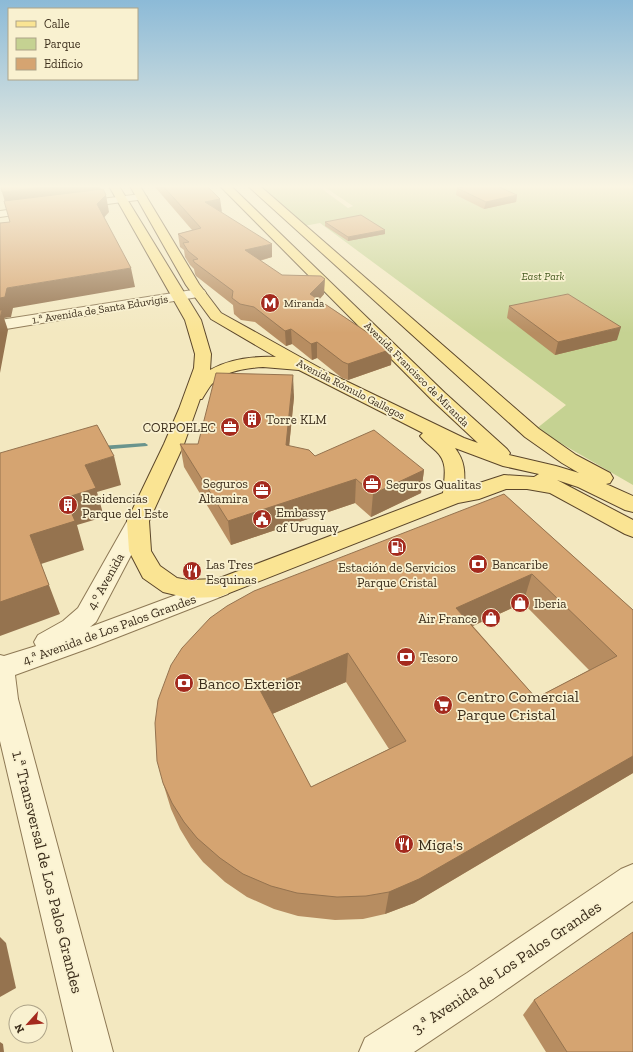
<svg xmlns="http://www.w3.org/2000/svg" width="633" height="1052" viewBox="0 0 633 1052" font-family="'Zilla Slab',serif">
<rect width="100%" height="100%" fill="#f3e8c0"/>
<path fill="#c5d292" d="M257 186H318L348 208 353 206 323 186H633V485L536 429 566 405 320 223 304 226Z"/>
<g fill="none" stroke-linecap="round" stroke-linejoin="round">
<path fill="#69948d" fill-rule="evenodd" d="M145 443 148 445 147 446 100 450 97 448 100 446Z"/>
<g stroke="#8e7955" stroke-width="2">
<g id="minor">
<path d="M141 194 147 197 145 199 77 208 73 207 71 205 73 203 77 202Z"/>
<path d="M37 206 41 207 43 209 41 211 0 217V211Z"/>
<path d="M199 289 204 290 206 293 204 296 0 330V320Z"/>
<path d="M138 514 146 516 149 521 96 622 90 627 219 579 228 582 231 588 228 594 95 646 15 675 18 699 113 1052H73L0 741V655L4 656 36 646 34 642 38 635 63 621 78 608 130 516Z"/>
<path d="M633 864V901L493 999 414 1052H359L365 1038 467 973 621 869Z"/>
</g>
</g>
<g stroke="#5b462a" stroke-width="2">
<path id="major" d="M109 186H119L201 320 211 354 210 370C229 359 254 356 276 357L211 319 186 285 130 186H140L199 284 221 313 327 372 464 438 478 443 433 401 220 186H231L445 393 507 449 510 453 509 455 556 466 579 473 562 463 525 437 248 186H260L539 429 576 455 610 473 613 478 610 483 606 484 633 496V512L625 510 578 487 557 480 633 520V537L625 534 550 493 527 489H506L479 499 458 503 219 597 188 598 163 592 143 578 129 551 127 521 164 444 179 409 194 368 195 354 185 320ZM263 367 299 370 423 433 420 436C425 442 431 446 436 451 449 463 444 478 443 493L217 579 188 580 177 578 160 566 151 551 149 521 184 444 200 399H202C205 394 208 389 211 385 223 371 246 368 263 367ZM455 448 503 466 539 474 534 477 504 475 464 488C465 472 465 461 455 448Z"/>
</g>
<use href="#minor" fill="#fcf4d4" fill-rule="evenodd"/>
<use href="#major" fill="#fae493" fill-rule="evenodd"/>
</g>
<g fill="#b78d61" fill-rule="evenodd">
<path d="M155 186H207L220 199 221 212 272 257 260 261 282 275 324 294 319 300 392 349 391 365 348 380 342 378 317 358 312 360 292 344 286 346 255 322 241 320 234 314 233 305 196 276 195 274 194 269 190 265 185 257 184 250 180 247 178 234 192 230 155 187Z"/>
<path d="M457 188 517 195 516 202 484 209 456 195Z"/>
<path d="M325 222 385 234 348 241 325 226Z"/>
<path d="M509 306 617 340 555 355 507 318Z"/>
<path d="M294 397 289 446 315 456 424 470 421 493 371 517 355 503 231 545 184 467 180 444H198Z"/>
<path d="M504 494 633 610V773L414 903 385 914 363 919 335 920 298 916 274 909 247 897 225 882 203 862 191 847 180 829 171 809 163 783ZM523 603 589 670 536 698 473 626ZM346 682 389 749 311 787 272 714Z"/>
<path d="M534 1000 633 1052H546L523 1015Z"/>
</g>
<g fill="#95734f">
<path d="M52 186H100L102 197 7 209 2 192Z"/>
<path d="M106 195 109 212 101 221 97 204Z"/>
<path d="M517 195 516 202 484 209 486 202Z"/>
<path d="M220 199 222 212 205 202Z"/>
<path d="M385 230V234L348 241V237Z"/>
<path d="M272 244V257L246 264 245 250Z"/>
<path d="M131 268 135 287 13 308 11 317 4 318 8 330 0 373V298L7 288Z"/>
<path d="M325 279 324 294 310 309V294Z"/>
<path d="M621 327 617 340 555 355 558 342Z"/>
<path d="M291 329 292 344 286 346 285 331Z"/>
<path d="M317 342V358L312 360 311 344Z"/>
<path d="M392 349 391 365 348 380V364Z"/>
<path d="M293 375 294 397 287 468 286 445Z"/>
<path d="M114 456 121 485 97 492 104 517 77 525 84 550 41 564 60 614 0 636V602L30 535 65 498 85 465Z"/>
<path d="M424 470 421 493 371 517 373 494Z"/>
<path d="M356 479 355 503 231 545 228 521Z"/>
<path d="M532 574 523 603 450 636 456 608Z"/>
<path d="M348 653 346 682 263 718 260 690Z"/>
<path d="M633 756V773L414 903 385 914 389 892Z"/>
<path d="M0 937 6 943 16 988 0 997Z"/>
<path d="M0 1042 3 1044 4 1052H0Z"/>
</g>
<g fill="#d5a471" stroke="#95734f" fill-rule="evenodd">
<path d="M1 186H52L2 192Z"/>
<path d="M163 186H207L220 199 205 202 272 244 245 250 282 275 321 276 325 279 310 294 392 349 348 364 343 362 317 342 311 344 291 329 285 331 254 307 240 304 232 298 233 291 194 262 193 260 198 259 188 251 183 243 189 242 178 234 201 228Z"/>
<path d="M467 186H497L517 195 486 202 457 188Z"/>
<path d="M103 189 106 195 97 204 131 268 7 288 5 297 0 298V223L10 222 4 201Z"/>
<path d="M361 215 385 230 348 237 325 222Z"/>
<path d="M568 294 621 327 558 342 509 306Z"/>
<path d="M0 310H2L0 319Z"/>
<path d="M216 373 293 375 286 445 309 450 315 456 374 430 424 470 373 494 356 479 228 521 180 444H198Z"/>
<path d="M97 425 114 456 85 465 96 488 65 498 75 521 30 535 49 585 0 602V453Z"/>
<path d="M504 494 633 610V756L419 879 389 892 366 896 337 897 297 893 271 886 243 874 220 858 197 838 184 822 172 803 163 783 157 761 155 723 158 700 171 665 182 648 210 618 227 606 254 591ZM532 574 617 656 536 698 456 608ZM348 653 406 741 311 787 260 690Z"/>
<path d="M633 932V1052H567L534 1000Z"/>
</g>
<linearGradient id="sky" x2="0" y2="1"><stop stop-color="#8cbad7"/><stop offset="0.56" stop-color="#faf5e3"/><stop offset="1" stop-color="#faf5e3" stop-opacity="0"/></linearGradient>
<rect width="633" height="333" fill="url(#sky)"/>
<defs>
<g id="metro-disc" transform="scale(1)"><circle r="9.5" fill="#a42a1e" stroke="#f9f1d0"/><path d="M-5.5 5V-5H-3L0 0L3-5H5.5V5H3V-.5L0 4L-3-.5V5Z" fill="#fff"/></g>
<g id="building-disc" transform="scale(1)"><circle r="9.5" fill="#a42a1e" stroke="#f9f1d0"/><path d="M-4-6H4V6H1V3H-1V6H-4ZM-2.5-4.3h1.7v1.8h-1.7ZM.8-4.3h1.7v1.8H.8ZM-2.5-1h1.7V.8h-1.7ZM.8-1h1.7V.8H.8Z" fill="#fff"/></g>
<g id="office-disc" transform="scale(1)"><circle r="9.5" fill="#a42a1e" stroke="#f9f1d0"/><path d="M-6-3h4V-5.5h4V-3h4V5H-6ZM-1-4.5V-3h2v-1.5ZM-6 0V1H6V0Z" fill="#fff"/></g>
<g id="civic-disc" transform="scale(1)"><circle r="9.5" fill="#a42a1e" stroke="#f9f1d0"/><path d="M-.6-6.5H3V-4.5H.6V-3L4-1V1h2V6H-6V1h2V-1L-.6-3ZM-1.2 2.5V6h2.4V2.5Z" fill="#fff"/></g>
<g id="fuel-disc" transform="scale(1)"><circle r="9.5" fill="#a42a1e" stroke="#f9f1d0"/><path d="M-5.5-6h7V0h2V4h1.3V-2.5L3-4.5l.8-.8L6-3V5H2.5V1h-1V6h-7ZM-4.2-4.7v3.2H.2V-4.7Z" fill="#fff"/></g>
<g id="bank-disc" transform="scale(1)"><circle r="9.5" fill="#a42a1e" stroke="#f9f1d0"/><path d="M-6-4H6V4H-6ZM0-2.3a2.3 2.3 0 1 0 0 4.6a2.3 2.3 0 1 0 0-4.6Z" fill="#fff"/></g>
<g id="restaurant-disc" transform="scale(1)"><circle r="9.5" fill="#a42a1e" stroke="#f9f1d0"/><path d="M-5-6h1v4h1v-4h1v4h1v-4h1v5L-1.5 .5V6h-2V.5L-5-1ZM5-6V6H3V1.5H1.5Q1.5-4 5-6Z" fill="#fff"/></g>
<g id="shop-disc" transform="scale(1)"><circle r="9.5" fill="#a42a1e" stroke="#f9f1d0"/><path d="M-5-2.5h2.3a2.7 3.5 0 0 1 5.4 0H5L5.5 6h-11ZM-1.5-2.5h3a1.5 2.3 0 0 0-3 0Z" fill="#fff"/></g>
<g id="supermarket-disc" transform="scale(1)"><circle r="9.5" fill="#a42a1e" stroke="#f9f1d0"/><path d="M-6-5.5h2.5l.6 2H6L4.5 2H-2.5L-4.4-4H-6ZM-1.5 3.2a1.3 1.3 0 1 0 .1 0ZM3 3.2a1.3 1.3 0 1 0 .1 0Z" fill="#fff"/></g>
</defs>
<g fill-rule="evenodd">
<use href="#metro-disc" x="270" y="303"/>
<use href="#building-disc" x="252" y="419"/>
<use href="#office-disc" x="230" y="427"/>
<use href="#office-disc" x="372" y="484"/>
<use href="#office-disc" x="262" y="490"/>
<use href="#building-disc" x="68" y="505"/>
<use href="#civic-disc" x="262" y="519"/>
<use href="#fuel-disc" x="397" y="547"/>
<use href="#bank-disc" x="478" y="564"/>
<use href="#restaurant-disc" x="192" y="571"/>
<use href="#shop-disc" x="520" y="603"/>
<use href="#shop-disc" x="491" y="618"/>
<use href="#bank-disc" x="406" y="657"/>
<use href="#bank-disc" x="184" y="683"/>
<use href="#supermarket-disc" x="443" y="705"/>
<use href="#restaurant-disc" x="404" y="844"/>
</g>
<g text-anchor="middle" stroke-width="3.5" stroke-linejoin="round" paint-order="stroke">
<g font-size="11" font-style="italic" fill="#465b20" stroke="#f9f1d0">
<text x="543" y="280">East Park</text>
</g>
<g font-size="11" fill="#3c2e1c" stroke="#f9f1d0" text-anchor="start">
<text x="284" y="307">Miranda</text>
</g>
<g font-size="11" fill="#3c2e1c" stroke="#f9f1d0">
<text transform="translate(100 309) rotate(-9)" y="4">1.ª Avenida de Santa Eduvigis</text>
<text transform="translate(417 374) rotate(45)" y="4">Avenida Francisco de Miranda</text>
<text transform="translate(351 389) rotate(27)" y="4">Avenida Rómulo Gallegos</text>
</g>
<g font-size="13" fill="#3c2e1c" stroke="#f9f1d0" text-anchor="start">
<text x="266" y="424">Torre KLM</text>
<text x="216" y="432" text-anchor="end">CORPOELEC</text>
<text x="248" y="488" text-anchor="end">Seguros<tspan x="248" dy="15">Altamira</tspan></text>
<text x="386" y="489">Seguros Qualitas</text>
<text x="82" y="503">Residencias<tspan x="82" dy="15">Parque del Este</tspan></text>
<text x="276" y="517">Embassy<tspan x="276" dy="15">of Uruguay</tspan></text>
<text x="206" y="569">Las Tres<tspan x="206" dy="15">Esquinas</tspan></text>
<text x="492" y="569">Bancaribe</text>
<text x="397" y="572" text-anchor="middle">Estación de Servicios<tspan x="397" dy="15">Parque Cristal</tspan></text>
<text x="534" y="608">Iberia</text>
<text x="477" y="623" text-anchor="end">Air France</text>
<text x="420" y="662">Tesoro</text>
</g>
<g font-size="13" fill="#3c2e1c" stroke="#f9f1d0">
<text transform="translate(105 581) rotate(-61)" y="5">4.° Avenida</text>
<text transform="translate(109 629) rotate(-20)" y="5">4.ª Avenida de Los Palos Grandes</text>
</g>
<g font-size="16" fill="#3c2e1c" stroke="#f9f1d0" text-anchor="start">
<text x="198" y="689">Banco Exterior</text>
<text x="457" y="702">Centro Comercial<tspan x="457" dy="18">Parque Cristal</tspan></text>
<text x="418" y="850">Miga's</text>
</g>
<g font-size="16" fill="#3c2e1c" stroke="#f9f1d0">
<text transform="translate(48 872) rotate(76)" y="6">1.ª Transversal de Los Palos Grandes</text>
<text transform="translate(506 967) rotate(-34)" y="6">3.ª Avenida de Los Palos Grandes</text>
</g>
</g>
<rect x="8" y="8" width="130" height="72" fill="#f9f1d0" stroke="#ada388"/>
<rect x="16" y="21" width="20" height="6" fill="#fae493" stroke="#ada388"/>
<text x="44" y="28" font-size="12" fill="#3c2e1c">Calle</text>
<rect x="16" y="38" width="20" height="12" fill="#c5d292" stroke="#ada388"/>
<text x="44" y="48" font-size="12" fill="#3c2e1c">Parque</text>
<rect x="16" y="58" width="20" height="12" fill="#d5a471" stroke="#ada388"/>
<text x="44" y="68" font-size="12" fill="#3c2e1c">Edificio</text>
<g transform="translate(28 1024) rotate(243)"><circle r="19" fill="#f9f1d0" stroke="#ada388"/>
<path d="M0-3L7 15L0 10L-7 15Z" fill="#a42a1e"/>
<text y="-6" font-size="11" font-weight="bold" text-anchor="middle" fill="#3c2e1c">N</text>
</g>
</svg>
